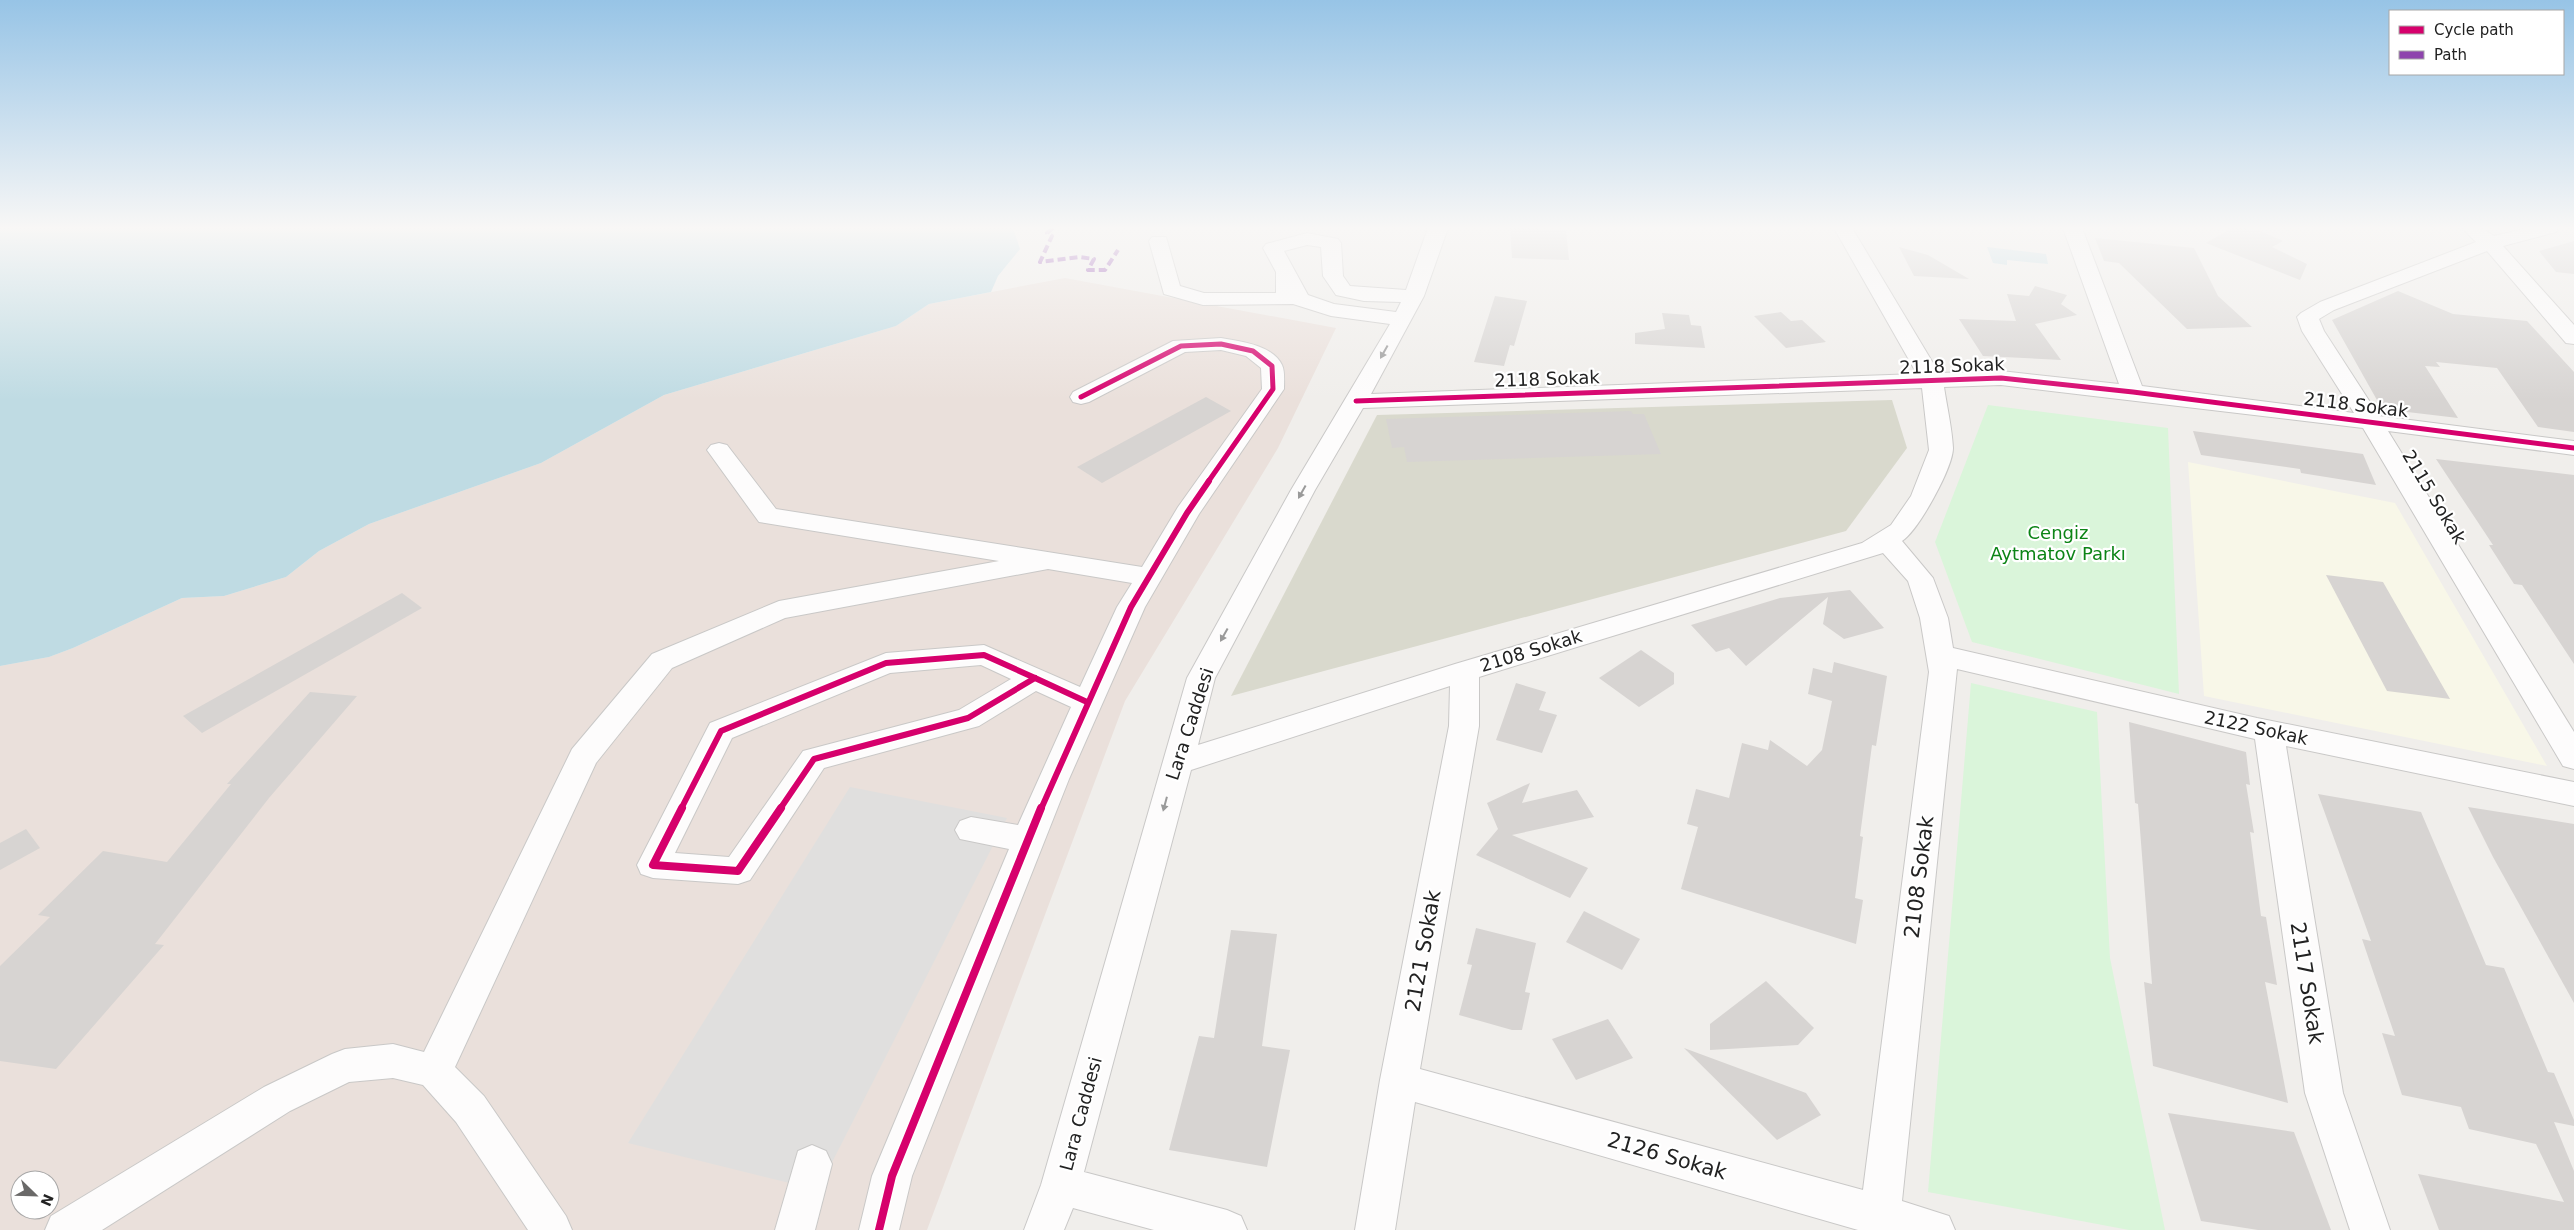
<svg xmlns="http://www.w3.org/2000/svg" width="2574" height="1230" viewBox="0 0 2574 1230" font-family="'DejaVu Sans',sans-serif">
<rect width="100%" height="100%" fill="#f0eeeb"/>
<path fill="#f8f7e8" d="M2188 462 2395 503 2547 766 2204 696Z"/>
<path fill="#eae0db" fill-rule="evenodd" d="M1065 278 1336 328 1278 448 1125 701 927 1230H0V666L49 657 73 648 182 598 224 596 286 577 319 551 369 524 541 463 664 395 896 326 929 304ZM20 1180H50V1210H20Z"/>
<path fill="#d9d9cd" d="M1892 400 1907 448 1846 531 1231 696 1377 415Z"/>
<g fill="#daf5da">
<path d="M1988 405 2168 428 2179 694 1972 642 1935 542Z"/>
<path d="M1971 683 2097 712 2110 958 2165 1230H2129L1928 1192Z"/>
</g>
<path fill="#e0dfde" d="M850 787 1007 818 818 1190 628 1143Z"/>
<g fill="#bfdbe3">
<path d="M0 228H1013L1020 249 998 276 991 292 929 304 896 326 664 395 541 463 369 524 319 551 286 577 224 596 182 598 73 648 49 657 0 666Z"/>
<path d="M1987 247 2046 254 2048 264 2007 260V265L1993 263Z"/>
</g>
<g fill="#d7d4d2">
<path d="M1510 228 1566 230 1569 260 1512 258Z"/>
<path d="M2232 228H2243L2253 231 2258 230 2283 241 2272 247 2307 264 2300 280 2206 243Z"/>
<path d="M2095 238 2194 248 2218 296 2252 327 2187 329 2119 263 2104 261Z"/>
<path d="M2574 241V274L2556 272 2539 251Z"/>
<path d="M1899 247 1928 255 1969 279 1914 276Z"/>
<path d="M2035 286 2067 295 2061 304 2077 315 2035 324 2061 360 1983 356 1959 319 2016 321 2007 294 2029 296Z"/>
<path d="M2398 291 2453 314 2527 321 2574 372V432L2538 427 2497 368 2436 362 2440 367 2425 366 2458 418 2382 409 2332 320Z"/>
<path d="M1495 296 1527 301 1514 346 1510 345 1504 366 1474 362Z"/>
<path d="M1781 312 1791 321 1802 320 1826 342 1786 348 1754 316Z"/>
<path d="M1662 313 1689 315 1691 325 1701 326 1705 348 1635 344V333L1665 329Z"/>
<path d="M1206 397 1231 411 1102 483 1077 467Z"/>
<path d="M1631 411 1633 414H1644L1661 454 1407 462 1404 447 1392 448 1386 419Z"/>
<path d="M2193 431 2363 454 2376 485 2301 473 2300 469 2201 455Z"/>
<path d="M2436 459 2574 475V664L2522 585 2514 584 2489 545H2493Z"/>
<path d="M2326 575 2383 582 2450 699 2387 691Z"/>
<path d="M1850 590 1884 628 1844 639 1823 624 1828 597 1746 666 1729 648 1716 652 1691 625 1780 598Z"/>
<path d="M402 593 422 608 202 733 183 716Z"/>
<path d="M1641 650 1674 673V684L1639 707 1599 678Z"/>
<path d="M1834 662 1887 676 1876 746 1872 745 1860 836 1863 837 1855 898 1863 900 1856 944 1681 889 1698 827 1687 824 1696 789 1729 798 1742 743 1768 750 1770 740 1807 766 1822 750 1832 701 1808 694 1813 668 1832 673Z"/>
<path d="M1516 683 1546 692 1539 710 1557 715 1542 753 1496 740Z"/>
<path d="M310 692 357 696 269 798 155 944 164 945 56 1069 0 1061V966L50 917 38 915 103 851 167 862 231 784H227Z"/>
<path d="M2129 722 2246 752 2250 785 2246 784 2254 833 2250 832 2261 916 2266 917 2277 985 2265 982 2288 1103 2153 1066 2144 982 2152 984 2138 804 2135 803Z"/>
<path d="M1530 783 1522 803 1577 790 1594 817 1512 835 1588 868 1570 898 1476 855 1498 829 1487 803Z"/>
<path d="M2318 794 2421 812 2486 965 2504 968 2548 1072 2554 1073 2574 1120V1126L2554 1122 2574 1171V1230H2439L2418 1174 2564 1202 2536 1144 2469 1129 2461 1107 2402 1095 2382 1033 2395 1036 2362 939 2371 941Z"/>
<path d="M2468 807 2574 824V1003L2493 857Z"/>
<path d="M26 829 40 848 0 870V843Z"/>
<path d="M1584 911 1640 939 1622 970 1566 942Z"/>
<path d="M1476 928 1536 943 1525 992 1530 993 1522 1030H1512L1459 1015 1472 965 1467 964Z"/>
<path d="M1231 930 1277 934 1262 1046 1290 1050 1267 1167 1169 1150 1199 1036 1214 1038Z"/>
<path d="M1766 981 1814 1028 1798 1045 1710 1050V1024Z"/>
<path d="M1608 1019 1633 1058 1576 1080 1552 1039Z"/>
<path d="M1684 1048 1806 1093 1821 1115 1777 1140Z"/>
<path d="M2168 1113 2294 1132 2331 1230H2258L2201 1221Z"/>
</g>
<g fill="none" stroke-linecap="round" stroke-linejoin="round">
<g stroke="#c9c8c7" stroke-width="2">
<g id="minor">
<path d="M1428 228H1448L1424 296 1371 394 1917 374 1834 228H1852L1939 373 2001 371 2119 384 2063 228H2082L2142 386 2354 413 2302 331 2297 317 2301 313 2320 302 2476 242 2462 228H2482L2494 236 2528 228H2558L2556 232 2503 246 2574 325V344L2566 343 2487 251 2334 310 2319 319 2324 331 2379 416 2574 441V455L2388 431 2574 732V769L2563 766 2363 428 2001 385 1944 387C1947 407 1952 428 1953 448 1953 468 1918 531 1902 541L1933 578 1948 618 1953 648 2257 718 2574 782V806L2286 746 2343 1093 2390 1230H2350L2305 1093 2255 739 1957 669 1902 1201 1949 1216 1955 1230H1858L1415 1102 1395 1230H1355L1380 1080 1449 726 1450 686 1191 770 1084 1172 1227 1210 1241 1216 1247 1230H1154L1073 1208 1064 1230H1024L1041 1185 1187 678 1291 490 1390 324 1331 316 1293 304 1203 305 1164 294 1149 241 1152 237H1166L1180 286 1204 293H1276V272L1263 248 1266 244 1307 233 1338 239 1341 243 1343 276 1350 286 1406 290ZM1307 245 1321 247 1323 276 1336 295 1364 301 1401 302 1396 312 1334 304 1308 295 1284 251ZM1922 388 1929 450 1911 496 1891 525 1862 543 1455 664 1198 745 1215 678 1315 490 1363 408ZM1883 553 1908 581 1920 618 1929 672 1863 1190 1420 1069 1479 726V677Z"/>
<path d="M1221 338C1239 341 1273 345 1282 365 1285 371 1284 382 1284 389L1199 514 1145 607 1069 779 912 1176 899 1230H859L872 1176 1009 849 960 839 955 830 960 821 971 817 1018 825 1071 707 1036 691 979 726 824 768 750 880 738 884 653 878 641 874 637 865 710 723 886 653 984 645 1080 687 1117 607 1132 583 1048 569 785 618 672 668 596 763 455 1067 484 1096 566 1216 572 1230H528L456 1122 423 1085 393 1078 349 1082 290 1111 102 1230H45L51 1216 264 1087 332 1054 345 1049 393 1044 424 1052 572 749 652 654 779 601 999 561 759 522 707 450 711 445 719 443 727 445 776 509 1142 567 1178 507 1262 389 1261 368 1246 356 1221 350 1185 352 1089 402 1081 404 1073 402 1070 397 1073 392 1173 341ZM981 665 1011 679 959 710 803 751 729 857 675 853 732 738 890 673Z"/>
<path d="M812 1145 826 1151 832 1164 815 1230H775L798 1151Z"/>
</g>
</g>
<use href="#minor" fill="#fdfcfc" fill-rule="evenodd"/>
<path stroke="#8e44ad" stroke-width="4" stroke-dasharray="8 4" stroke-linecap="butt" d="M1053 228 1047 233 1052 236 1040 262 1079 257 1094 259 1088 270H1105L1118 250"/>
<g stroke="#fff" stroke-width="8">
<g id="cycleway-far2">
<path d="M1081 397 1181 346 1221 344 1253 351 1272 366 1273 389 1208 482"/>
<path d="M1356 401 2001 378 2133 392 2574 448"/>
</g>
</g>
<g stroke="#fff" stroke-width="9">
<g id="cycleway-far1">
<path d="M1035 678 1087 702"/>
<path d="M681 809 721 731 886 663 984 655 1035 678"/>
<path d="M780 809 814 759 968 718 1035 678"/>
<path d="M1041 809 1131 607 1187 513 1209 481"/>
</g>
</g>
<g stroke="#fff" stroke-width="11">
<g id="cycleway">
<path d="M682 808 653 865 738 871 781 808"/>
<path d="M879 1230 892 1176 1041 808"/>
</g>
</g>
<use href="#cycleway-far2" stroke="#d6006c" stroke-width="5"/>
<use href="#cycleway-far1" stroke="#d6006c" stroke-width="6"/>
<use href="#cycleway" stroke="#d6006c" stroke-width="8"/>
</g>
<defs><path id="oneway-solid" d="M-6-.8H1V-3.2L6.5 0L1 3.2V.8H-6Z" transform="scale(1.25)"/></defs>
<g fill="#9a9a9a">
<use href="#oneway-solid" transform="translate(1384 352) rotate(119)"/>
<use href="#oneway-solid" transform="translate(1302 492) rotate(119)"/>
<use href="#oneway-solid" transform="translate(1224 635) rotate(119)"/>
<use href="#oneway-solid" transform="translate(1165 804) rotate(105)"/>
</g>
<linearGradient id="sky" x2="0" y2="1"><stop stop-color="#97c4e6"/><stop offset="0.57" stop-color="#f8f7f6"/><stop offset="1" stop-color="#f8f7f6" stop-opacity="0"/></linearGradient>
<rect width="2574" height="400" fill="url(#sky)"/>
<g text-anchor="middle" stroke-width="4.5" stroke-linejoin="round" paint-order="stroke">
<g font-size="18" fill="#222" stroke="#fff">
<text transform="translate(1952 366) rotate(-2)" y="6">2118 Sokak</text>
<text transform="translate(1547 379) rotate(-2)" y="6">2118 Sokak</text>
<text transform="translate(2356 405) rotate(7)" y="6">2118 Sokak</text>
<text transform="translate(2434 497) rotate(59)" y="6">2115 Sokak</text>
<text transform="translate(1531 651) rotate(-17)" y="6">2108 Sokak</text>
<text transform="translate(1190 724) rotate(-72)" y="6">Lara Caddesi</text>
<text transform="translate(2256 728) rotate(12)" y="6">2122 Sokak</text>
<text transform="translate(1081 1114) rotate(-75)" y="6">Lara Caddesi</text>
</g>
<g font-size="18" fill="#0c8416" stroke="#fff">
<text x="2058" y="539">Cengiz<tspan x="2058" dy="21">Aytmatov Parkı</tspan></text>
</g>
<g font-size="21" fill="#222" stroke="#fff">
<text transform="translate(1919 877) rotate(-83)" y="7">2108 Sokak</text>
<text transform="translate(1423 951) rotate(-80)" y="7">2121 Sokak</text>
<text transform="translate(2307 983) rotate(81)" y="7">2117 Sokak</text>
<text transform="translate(1667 1156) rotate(16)" y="7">2126 Sokak</text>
</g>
</g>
<rect x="2389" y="10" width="175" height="65" fill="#ffffff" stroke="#a7a7a7"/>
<rect x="2399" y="26" width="25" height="8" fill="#d6006c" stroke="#a7a7a7"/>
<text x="2434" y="35" font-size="15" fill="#222222">Cycle path</text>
<rect x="2399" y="51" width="25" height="8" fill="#8e44ad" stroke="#a7a7a7"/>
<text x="2434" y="60" font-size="15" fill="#222222">Path</text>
<g transform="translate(35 1195) rotate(113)"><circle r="24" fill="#ffffff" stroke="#a7a7a7"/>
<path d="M0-4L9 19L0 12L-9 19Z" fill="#6a6968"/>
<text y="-8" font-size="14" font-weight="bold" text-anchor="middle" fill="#222222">N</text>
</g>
</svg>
